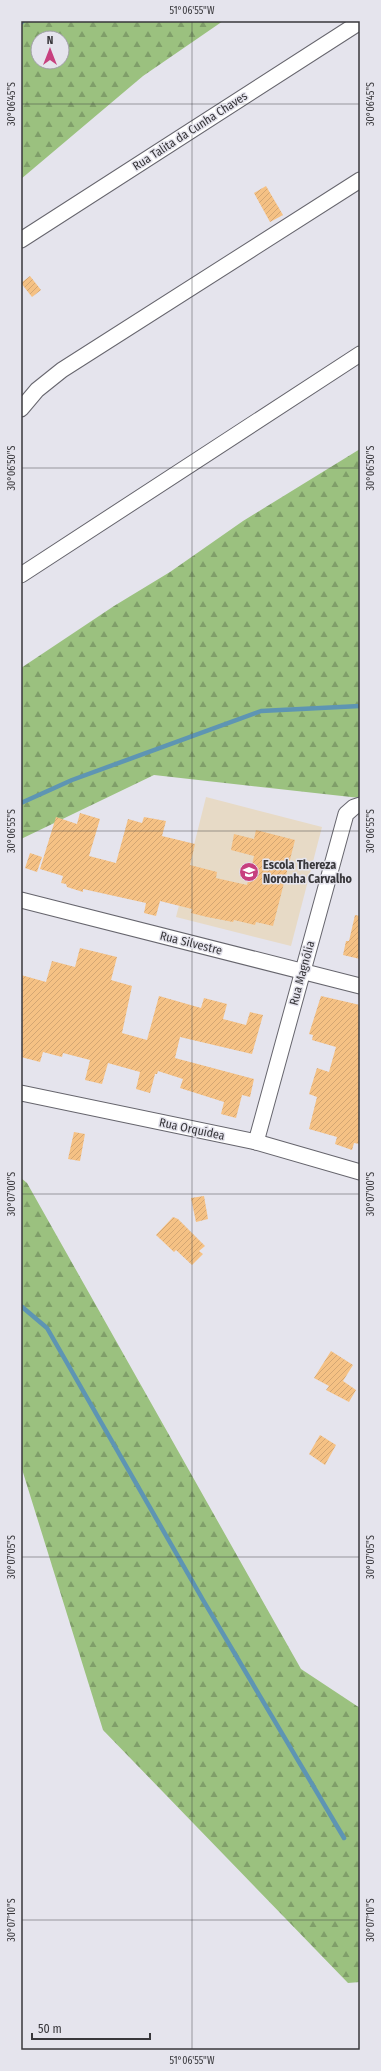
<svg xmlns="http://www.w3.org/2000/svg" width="381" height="2071" viewBox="0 0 381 2071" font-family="'Fira Sans Condensed',sans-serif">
<defs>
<pattern id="forest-firs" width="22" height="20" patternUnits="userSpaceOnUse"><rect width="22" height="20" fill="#9bc17f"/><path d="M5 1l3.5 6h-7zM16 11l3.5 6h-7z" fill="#7f9e69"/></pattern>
<pattern id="building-hatch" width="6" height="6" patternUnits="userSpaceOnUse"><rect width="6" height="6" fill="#f5c184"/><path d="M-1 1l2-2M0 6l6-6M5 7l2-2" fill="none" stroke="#d3a673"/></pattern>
</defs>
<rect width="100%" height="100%" fill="#e5e4ed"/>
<path fill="#e7dac6" d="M206 797 322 827 291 946 176 917Z"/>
<g fill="url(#forest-firs)" fill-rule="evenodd">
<path d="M21 21H223L143 76 21 179ZM38 38H62V62H38Z"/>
<path d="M360 449V798L154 775 21 839V668L114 606 170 572 243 521Z"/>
<path d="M21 1178 27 1183 301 1669 360 1708V1982L348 1983 103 1730 21 1466Z"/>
</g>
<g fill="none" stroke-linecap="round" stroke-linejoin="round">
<g stroke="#5e95b3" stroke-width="4.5">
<path d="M21 23 23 21"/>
<path d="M21 803 72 780 261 711 360 706"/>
<path d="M21 1306 47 1328 203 1600 344 1838"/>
</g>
</g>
<g fill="url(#building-hatch)">
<path d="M266 186 283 215 270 222 254 193Z"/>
<path d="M30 276 41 290 32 297 21 283Z"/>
<path d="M80 813 100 819 89 856 116 863 128 819 142 823 144 817 166 821 162 836 195 844 190 865 217 872 216 878 247 885 254 856 231 850 234 834 254 839 256 830 295 840 273 926 256 922 255 925 234 920 233 922 207 917 191 913 192 909 160 901 156 916 144 913 146 903 83 889V892L67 887 66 884 61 883 63 876 40 869 56 817 77 824Z"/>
<path d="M30 853 42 857 37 872 25 868Z"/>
<path d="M355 915 360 916V959L343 955 346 941H349Z"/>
<path d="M80 948 117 957 111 980 132 986 122 1033 147 1040 159 996 201 1008 204 998 227 1004 223 1019 246 1025 250 1012 263 1015 252 1054 180 1037 175 1058 254 1079 250 1097 242 1095 236 1118 221 1114 224 1102 180 1088 183 1079 158 1071 157 1074H155L150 1093 136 1089 140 1072 108 1063 102 1084 85 1080 90 1060 63 1053 62 1057 43 1052 40 1062 21 1057V975L46 982 52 961 75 967Z"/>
<path d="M321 996 360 1005V1144L354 1143 352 1150 335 1144 337 1137 309 1129 317 1097 309 1094 317 1068 329 1072 336 1047 312 1040 313 1035 309 1034Z"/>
<path d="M74 1132 85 1134 80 1161 68 1159Z"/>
<path d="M204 1196 208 1219 196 1222 191 1198Z"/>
<path d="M173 1217 178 1219 205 1246 199 1251 203 1254 192 1265 176 1250 174 1252 156 1235Z"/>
<path d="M331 1351 353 1365 343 1381 356 1390 349 1402 326 1390 329 1386 314 1378Z"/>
<path d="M320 1435 336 1445 325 1465 309 1454Z"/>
</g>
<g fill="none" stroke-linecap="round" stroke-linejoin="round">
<g stroke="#66656d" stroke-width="17">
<g id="minor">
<path d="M21 240 360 22"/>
<path d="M21 409 37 390 62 370 360 180"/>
<path d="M21 575 360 354"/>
<path d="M21 900 360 986"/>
<path d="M21 1093 256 1142 360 1172"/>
<path d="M256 1142 346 814 354 807 360 805"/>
</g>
</g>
<use href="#minor" stroke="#fff" stroke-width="15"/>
</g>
<path fill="none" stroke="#38373b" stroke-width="1" stroke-opacity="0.45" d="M192 21V2050M21 104H360M21 468H360M21 831H360M21 1194H360M21 1557H360M21 1920H360"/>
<defs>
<g id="school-disc" transform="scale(1)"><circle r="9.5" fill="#c7407f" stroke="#e5e4ed"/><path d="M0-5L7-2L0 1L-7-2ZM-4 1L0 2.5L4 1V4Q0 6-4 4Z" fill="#fff"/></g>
</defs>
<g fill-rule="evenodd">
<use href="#school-disc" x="249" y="872"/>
</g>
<g text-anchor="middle" stroke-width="3" stroke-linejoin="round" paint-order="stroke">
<g font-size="12" fill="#38373b" stroke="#e5e4ed">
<text transform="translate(190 131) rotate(-33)" y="4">Rua Talita da Cunha Chaves</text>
<text transform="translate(191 943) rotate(14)" y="4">Rua Silvestre</text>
<text transform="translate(302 973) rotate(-75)" y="4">Rua Magnólia</text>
<text transform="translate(192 1129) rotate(12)" y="4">Rua Orquídea</text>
</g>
<g font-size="12" font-weight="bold" fill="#38373b" stroke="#e5e4ed" text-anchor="start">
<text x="263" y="869">Escola Thereza<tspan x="263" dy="14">Noronha Carvalho</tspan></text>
</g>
</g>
<rect width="381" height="2071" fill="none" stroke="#e5e4ed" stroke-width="44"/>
<g transform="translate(50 50)"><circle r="19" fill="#e5e4ed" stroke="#a09fa6"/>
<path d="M0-3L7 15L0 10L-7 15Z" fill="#c7407f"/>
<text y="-6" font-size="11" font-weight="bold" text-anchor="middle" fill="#38373b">N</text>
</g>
<path d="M32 2033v6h118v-6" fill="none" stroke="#38373b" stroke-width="2"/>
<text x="38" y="2033" font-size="12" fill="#38373b" stroke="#e5e4ed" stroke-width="3" paint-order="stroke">50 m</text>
<rect x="22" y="22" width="337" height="2027" fill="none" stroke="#38373b" stroke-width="1.5"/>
<g font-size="10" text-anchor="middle" fill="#38373b">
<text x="192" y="14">51°06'55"W</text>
<text transform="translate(11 104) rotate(-90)" y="4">30°06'45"S</text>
<text transform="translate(370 104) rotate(-90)" y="4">30°06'45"S</text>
<text transform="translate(11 468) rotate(-90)" y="4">30°06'50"S</text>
<text transform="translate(370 468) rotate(-90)" y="4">30°06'50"S</text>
<text transform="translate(11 831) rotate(-90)" y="4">30°06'55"S</text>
<text transform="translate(370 831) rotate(-90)" y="4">30°06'55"S</text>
<text transform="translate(11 1194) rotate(-90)" y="4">30°07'00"S</text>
<text transform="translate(370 1194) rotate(-90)" y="4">30°07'00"S</text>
<text transform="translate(11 1557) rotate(-90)" y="4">30°07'05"S</text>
<text transform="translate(370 1557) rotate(-90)" y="4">30°07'05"S</text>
<text transform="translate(11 1920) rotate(-90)" y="4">30°07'10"S</text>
<text transform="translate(370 1920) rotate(-90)" y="4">30°07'10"S</text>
<text x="192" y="2064">51°06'55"W</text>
</g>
</svg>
